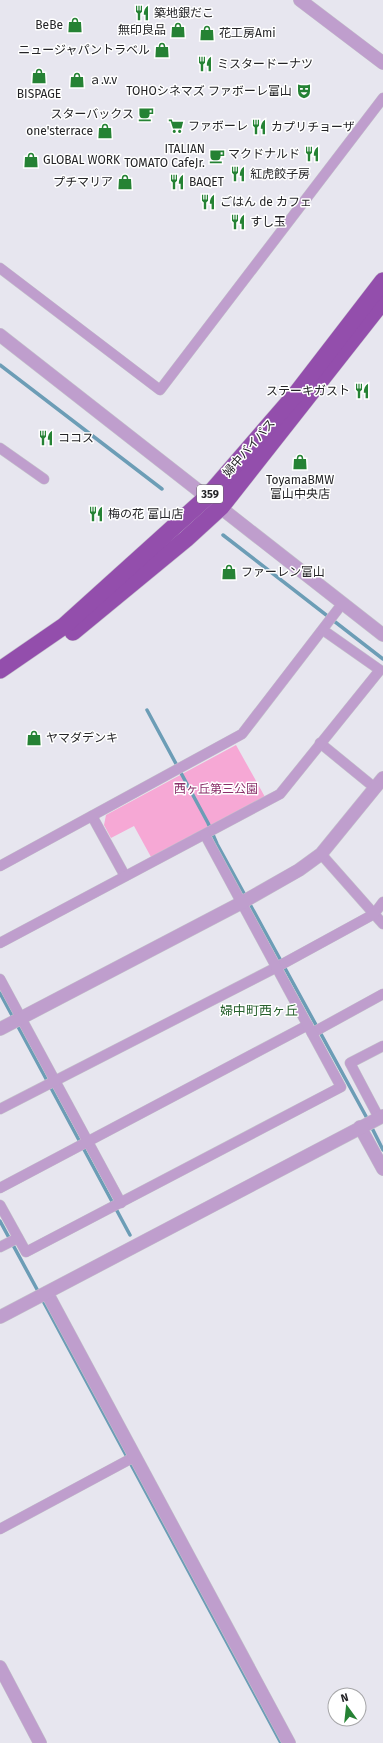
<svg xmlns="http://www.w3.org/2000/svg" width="383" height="1743" viewBox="0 0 383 1743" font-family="'Fira Sans','Noto Sans JP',sans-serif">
<rect width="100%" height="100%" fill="#e7e6ef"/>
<path fill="#f6a8d5" d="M236 745 265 797 151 857 134 826 111 838 104 825 106 815Z"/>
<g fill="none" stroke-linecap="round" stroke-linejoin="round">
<g stroke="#6c9db6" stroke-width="3.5">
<path d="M0 365 162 489"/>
<path d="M223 535 383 659"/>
<path d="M147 710 208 823 217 844 368 1120"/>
<path d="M0 993 130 1235"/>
<path d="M371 1126 383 1150"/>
<path d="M0 1221 39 1293"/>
<path d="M42 1299 281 1743"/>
</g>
<g stroke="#c4c3cb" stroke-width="11">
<g id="minor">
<path d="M0 268 160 390 383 98"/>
<path d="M0 448 44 479"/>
<path d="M320 743 375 788"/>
<path d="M92 816 125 876"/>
<path d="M321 854 383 924"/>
<path d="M0 866 242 734 342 604"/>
<path d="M0 943 280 794 380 670 323 630"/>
<path d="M0 979 121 1203"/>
<path d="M312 1033 383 994"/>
<path d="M0 1109 277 967 374 914 383 902"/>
<path d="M379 1118 350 1063 383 1046"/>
<path d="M0 1188 308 1025"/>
<path d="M0 1205 26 1252 341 1087 205 835"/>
<path d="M0 1247 18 1238"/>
<path d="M0 1529 134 1457"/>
</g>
</g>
<g stroke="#c4c3cb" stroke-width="14">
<g id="tertiary">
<path d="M300 0 383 63"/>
<path d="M0 335 383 635"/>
<path d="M0 1029 241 903 299 870 321 854 383 778"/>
<path d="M360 1127 383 1169"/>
<path d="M47 1293 289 1743"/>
<path d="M0 1317 383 1116"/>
<path d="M0 1667 40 1743"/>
</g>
</g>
<g stroke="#c4c3cb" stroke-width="18">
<g id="trunk">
<path d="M73 632 186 539 221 507 383 301"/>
<path d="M0 670 64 626 207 497 296 394 383 281"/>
</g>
</g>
<use href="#minor" stroke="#bf9ecd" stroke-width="10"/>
<use href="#tertiary" stroke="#bf9ecd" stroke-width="13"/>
<use href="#trunk" stroke="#934eac" stroke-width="17"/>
</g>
<defs>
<g id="restaurant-bare" transform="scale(1.2)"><path d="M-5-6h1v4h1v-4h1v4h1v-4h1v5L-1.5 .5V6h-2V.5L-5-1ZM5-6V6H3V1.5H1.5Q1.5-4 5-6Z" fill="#258234" stroke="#fff" stroke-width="2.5" paint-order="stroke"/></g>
<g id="shop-bare" transform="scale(1.2)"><path d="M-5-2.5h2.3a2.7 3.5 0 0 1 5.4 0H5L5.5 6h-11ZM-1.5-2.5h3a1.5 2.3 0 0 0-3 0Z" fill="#258234" stroke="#fff" stroke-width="2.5" paint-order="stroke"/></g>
<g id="theatre-bare" transform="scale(1.2)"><path d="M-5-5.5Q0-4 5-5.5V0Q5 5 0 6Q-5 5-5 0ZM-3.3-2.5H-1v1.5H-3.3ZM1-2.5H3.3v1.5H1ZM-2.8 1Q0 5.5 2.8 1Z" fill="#258234" stroke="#fff" stroke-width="2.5" paint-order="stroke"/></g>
<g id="cafe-bare" transform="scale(1.2)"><path d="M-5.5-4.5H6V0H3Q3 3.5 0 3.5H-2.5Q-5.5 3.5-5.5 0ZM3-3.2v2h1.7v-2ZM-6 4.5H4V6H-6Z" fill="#258234" stroke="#fff" stroke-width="2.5" paint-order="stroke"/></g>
<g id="supermarket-bare" transform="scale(1.2)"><path d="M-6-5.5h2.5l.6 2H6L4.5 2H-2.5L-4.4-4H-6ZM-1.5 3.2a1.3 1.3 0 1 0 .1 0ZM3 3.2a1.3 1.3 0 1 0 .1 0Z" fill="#258234" stroke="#fff" stroke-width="2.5" paint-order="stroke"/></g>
</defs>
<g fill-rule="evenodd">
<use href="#restaurant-bare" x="142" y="13"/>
<use href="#shop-bare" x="75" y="25"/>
<use href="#shop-bare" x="178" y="30"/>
<use href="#shop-bare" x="207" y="33"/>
<use href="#shop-bare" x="162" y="50"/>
<use href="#restaurant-bare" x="205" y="64"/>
<use href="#shop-bare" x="39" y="76"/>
<use href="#shop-bare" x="77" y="80"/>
<use href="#theatre-bare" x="304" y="91"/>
<use href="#cafe-bare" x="146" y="114"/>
<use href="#supermarket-bare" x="176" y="126"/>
<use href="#restaurant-bare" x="259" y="127"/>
<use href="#shop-bare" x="105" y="131"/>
<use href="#restaurant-bare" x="312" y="154"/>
<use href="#cafe-bare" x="217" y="156"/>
<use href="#shop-bare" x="31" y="160"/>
<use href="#restaurant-bare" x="238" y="174"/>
<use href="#shop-bare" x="125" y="182"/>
<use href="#restaurant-bare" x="177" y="182"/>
<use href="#restaurant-bare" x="208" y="202"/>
<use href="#restaurant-bare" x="238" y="222"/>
<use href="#restaurant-bare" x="362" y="391"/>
<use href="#restaurant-bare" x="46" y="438"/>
<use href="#shop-bare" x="300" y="462"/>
<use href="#restaurant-bare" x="96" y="514"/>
<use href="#shop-bare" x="229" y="572"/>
<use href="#shop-bare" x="34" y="738"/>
</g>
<g text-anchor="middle" stroke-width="3" stroke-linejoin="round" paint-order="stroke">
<rect fill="#fff" stroke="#666668" stroke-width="1" x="197" y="485" width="26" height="18" rx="3"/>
<g font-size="11" font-weight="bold" fill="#242427">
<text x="210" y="498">359</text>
</g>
<g font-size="12" fill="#242427" stroke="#fff" text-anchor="start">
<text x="154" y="17">築地銀だこ</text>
<text x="63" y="29" text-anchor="end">BeBe</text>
<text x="166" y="34" text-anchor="end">無印良品</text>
<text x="219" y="37">花工房Ami</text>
<text x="150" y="54" text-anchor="end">ニュージャパントラベル</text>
<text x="217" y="68">ミスタードーナツ</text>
<text x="89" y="84">ａ.v.v</text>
<text x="292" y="95" text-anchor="end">TOHOシネマズ ファボーレ富山</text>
<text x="39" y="98" text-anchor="middle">BISPAGE</text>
<text x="134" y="118" text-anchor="end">スターバックス</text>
<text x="188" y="130">ファボーレ</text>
<text x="271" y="131">カプリチョーザ</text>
<text x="93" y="135" text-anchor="end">one'sterrace</text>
<text x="205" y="153" text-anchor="end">ITALIAN<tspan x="205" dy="14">TOMATO CafeJr.</tspan></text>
<text x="300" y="158" text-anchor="end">マクドナルド</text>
<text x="43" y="164">GLOBAL WORK</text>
<text x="250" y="178">紅虎餃子房</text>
<text x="113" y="186" text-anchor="end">プチマリア</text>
<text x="189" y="186">BAQET</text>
<text x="220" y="206">ごはん de カフェ</text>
<text x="250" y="226">すし玉</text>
<text x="350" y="395" text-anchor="end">ステーキガスト</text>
<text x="58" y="442">ココス</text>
<text x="300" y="484" text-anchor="middle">ToyamaBMW<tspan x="300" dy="14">富山中央店</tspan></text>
<text x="108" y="518">梅の花 富山店</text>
<text x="241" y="576">ファーレン富山</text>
<text x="46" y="742">ヤマダデンキ</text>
</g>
<g font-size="12" fill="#242427" stroke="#fff">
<text transform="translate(249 448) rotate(-49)" y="4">婦中バイパス</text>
</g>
<g font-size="12" fill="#89306a" stroke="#fff">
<text x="216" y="793">西ヶ丘第三公園</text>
</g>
<g font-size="13" fill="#27602d" stroke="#fff">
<text x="259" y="1015">婦中町西ヶ丘</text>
</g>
</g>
<g transform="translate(347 1707) rotate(345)"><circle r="19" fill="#ffffff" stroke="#a7a7a9"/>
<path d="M0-3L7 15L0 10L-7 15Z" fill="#258234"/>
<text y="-6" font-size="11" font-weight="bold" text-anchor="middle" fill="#242427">N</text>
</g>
</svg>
